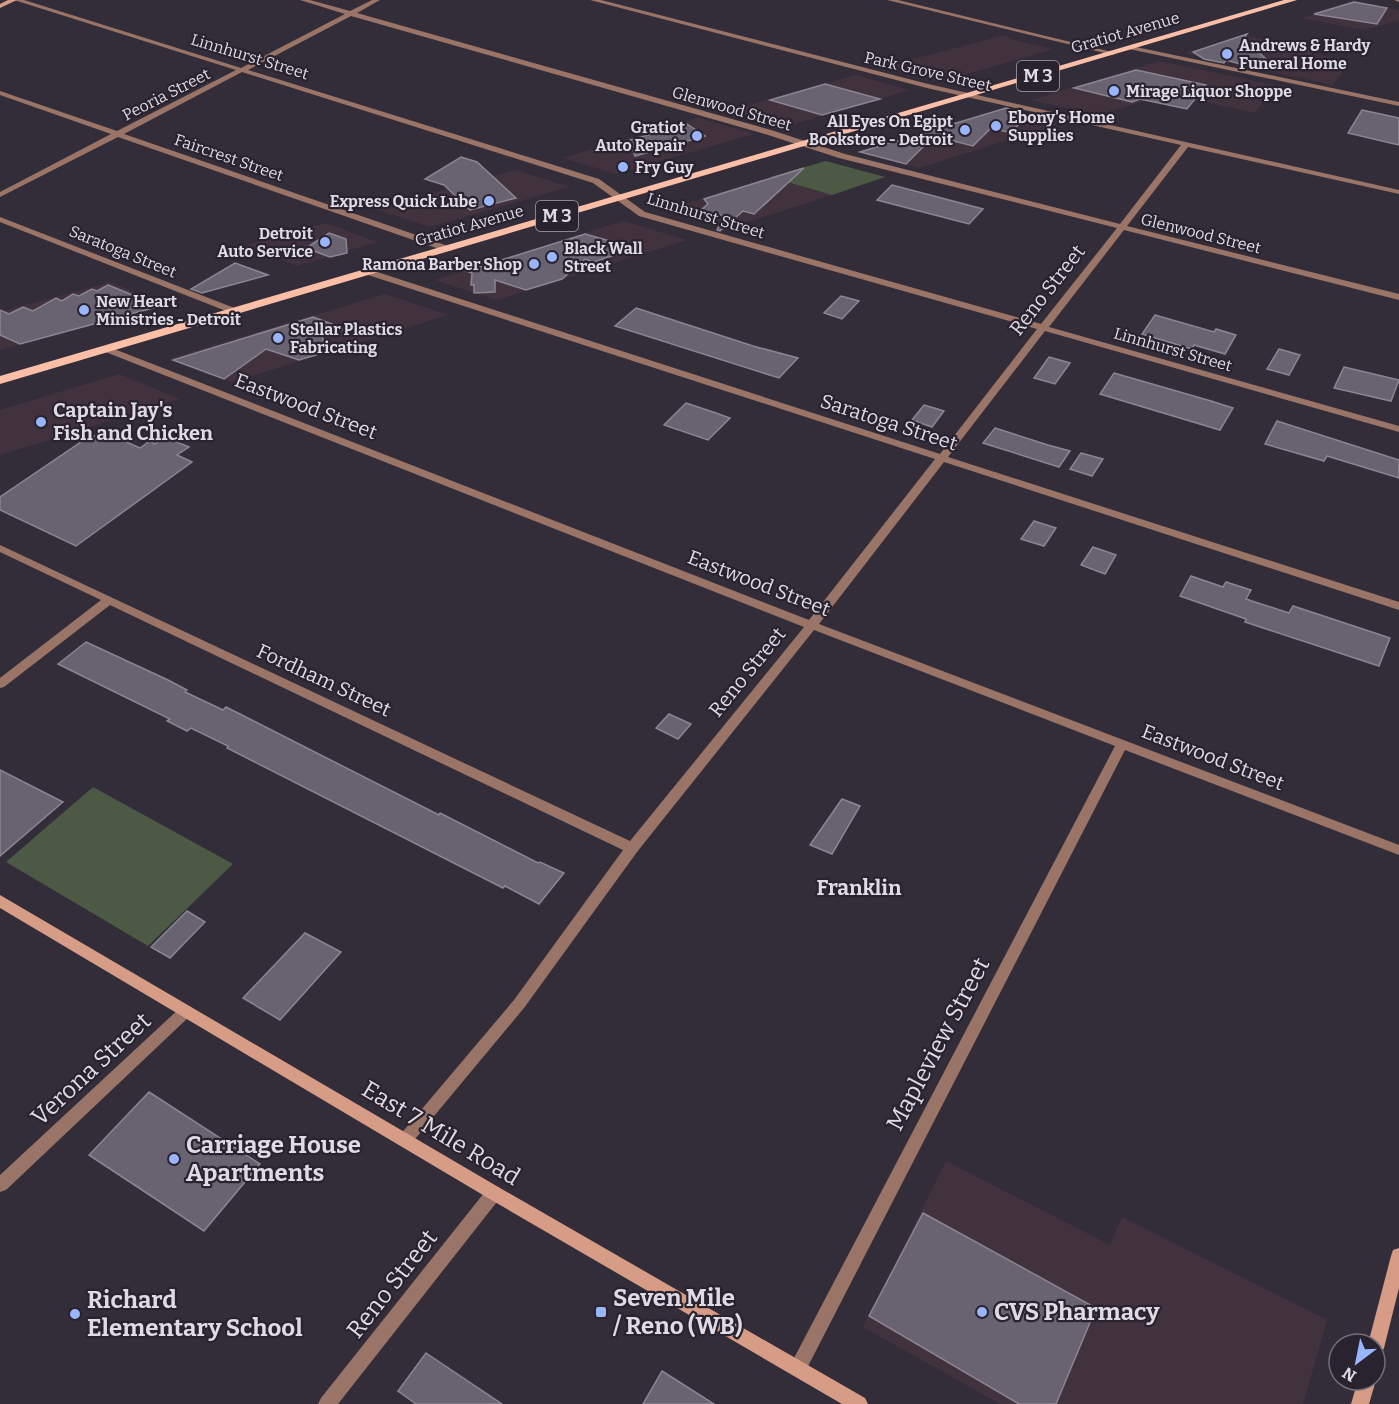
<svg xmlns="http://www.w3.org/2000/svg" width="1399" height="1404" viewBox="0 0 1399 1404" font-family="Bitter,serif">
<rect width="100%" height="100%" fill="#332d3a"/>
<g fill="#42323e">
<path d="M1355 1 1399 10V21L1362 30 1302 18Z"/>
<path d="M1005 35 1014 40 1053 49 939 82 883 67Z"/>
<path d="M1246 36 1313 49 1311 53 1350 61 1333 85 1184 53Z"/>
<path d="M1159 61 1274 85 1255 113 1169 94 1098 115 1031 100Z"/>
<path d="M856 75 909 90 787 126 731 110Z"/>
<path d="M1001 109 1061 123 919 168 857 152Z"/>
<path d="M699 118 754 134 616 174 563 158Z"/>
<path d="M516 170 569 187 430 227 375 209Z"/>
<path d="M770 177 832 195 729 228 667 210Z"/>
<path d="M623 221 687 240 497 300 435 280Z"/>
<path d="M326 223 377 242 297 266 245 245Z"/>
<path d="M110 282 163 304 0 350V312Z"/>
<path d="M385 294 448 315 232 382 171 358Z"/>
<path d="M119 374 180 399 0 455V410Z"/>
<path d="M946 1161 1110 1245 1122 1217 1327 1320 1303 1404H1000L863 1327Z"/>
</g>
<g fill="#4b5945">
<path d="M826 161 885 177 832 195 770 177Z"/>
<path d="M93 787 233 864 148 946 6 862Z"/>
</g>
<g fill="#696271" stroke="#8b8593" stroke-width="1.5">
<path d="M1354 2 1387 8 1377 24 1314 14Z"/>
<path d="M1247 34 1240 43 1254 48 1266 59 1247 66 1226 60 1224 63 1204 59 1193 52Z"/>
<path d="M1136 70 1206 85 1187 109 1140 99 1132 102 1074 88Z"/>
<path d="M825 84 880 99 822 115 770 100Z"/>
<path d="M1006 108 1009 109 1007 111 1027 115 1011 133 991 128 973 146 934 136 906 164 860 152Z"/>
<path d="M1362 110 1399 118V145L1348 133Z"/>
<path d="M687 124 705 136 635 156 630 140Z"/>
<path d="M461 157 477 162 516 198 470 210 444 185 425 179Z"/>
<path d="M804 168 754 214 743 211 720 231 717 230 724 216 701 210 708 204 704 199Z"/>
<path d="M892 185 983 209 969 224 877 200Z"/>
<path d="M329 233 346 239 347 253 330 257 306 248Z"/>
<path d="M585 234 635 248 594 262 585 259 562 279 526 290 495 280V292L474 293V285H471L472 273 466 271Z"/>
<path d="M235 263 268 275 202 293 191 289Z"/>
<path d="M108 285 160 306 20 344 0 335V310L9 314 23 307 33 311 56 298 62 301 73 294 79 296 92 289 97 291Z"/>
<path d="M841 296 859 301 842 319 824 313Z"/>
<path d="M636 308 753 346 798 358 779 378 615 326Z"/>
<path d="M1155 315 1214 332 1216 329 1236 335 1225 354 1194 345 1192 349 1142 334Z"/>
<path d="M313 317 345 329 322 336 326 352 299 360 266 349 224 379 173 360Z"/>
<path d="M1279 349 1300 355 1289 375 1267 369Z"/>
<path d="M1049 357 1070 363 1055 384 1034 378Z"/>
<path d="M1344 367 1399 380 1391 401 1334 388Z"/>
<path d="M1114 373 1211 401 1233 408 1220 430 1100 394Z"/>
<path d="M686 403 716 413 730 418 708 440 664 425Z"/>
<path d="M924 405 944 411 932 427 912 420Z"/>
<path d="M1277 421 1399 460V478L1327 456 1324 461 1265 444Z"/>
<path d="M995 428 1048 445 1070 451 1059 467 983 443Z"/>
<path d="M106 433 140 448 150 441 155 444 164 437 189 447 177 455 192 462 76 546 0 510V497L87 438Z"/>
<path d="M1081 453 1103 459 1092 476 1070 469Z"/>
<path d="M1034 521 1056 528 1044 546 1021 539Z"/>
<path d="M1093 547 1116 555 1105 574 1081 565Z"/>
<path d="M1191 576 1223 587 1226 582 1251 590 1246 599 1289 613 1293 606 1390 638 1379 666 1245 622 1246 619 1180 596Z"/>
<path d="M86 642 168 680 187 690 185 692 223 710 226 707 439 815 440 813 538 863 540 862 564 873 539 904 505 886 503 888 227 748 228 746 191 728 187 731 167 721 170 719 58 664Z"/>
<path d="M669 714 691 724 678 739 656 728Z"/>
<path d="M0 770 63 802 0 856Z"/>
<path d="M842 799 860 806 832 854 810 845Z"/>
<path d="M187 911 205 922 170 958 151 947Z"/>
<path d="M305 933 341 952 280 1020 243 998Z"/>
<path d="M149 1092 260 1164 204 1231 89 1155Z"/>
<path d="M923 1213 1096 1308 1056 1404H1019L869 1316Z"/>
<path d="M426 1353 502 1404H416L398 1391Z"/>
<path d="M662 1371 714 1404H643Z"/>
</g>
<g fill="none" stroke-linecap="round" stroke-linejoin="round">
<g fill="#9a7567" fill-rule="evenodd">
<path d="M14 0H24L241 68 345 14 300 0H310L350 11 372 0H380L357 13 771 130 845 154 1120 224 1181 145 927 88 590 0H601L928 84 1399 190V194L1188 147 1127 226 1399 294V300L1124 230 1049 327 1399 426V432L1045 331 948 457 1399 602V610L944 462 819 624 1399 845V855L1125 750 804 1374 798 1377 792 1374 789 1368 792 1362 1115 746 814 630 637 852 524 1008 410 1145 405 1147 400 1145 397 1140 400 1135 514 1000 623 850 110 605 4 687 0 688V678L101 600 0 552V545L630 841 804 627 103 351V347H109L809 620 935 459 365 274V270H371L940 454 1037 329 639 216 593 183 242 72 124 134 451 247V251H445L118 137 0 197V192L111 134 0 95V91L117 131 236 70ZM351 16 765 134 839 158 1117 228 1041 324 645 212 599 179 248 70Z"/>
<path d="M887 0H898L1116 53 1113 55Z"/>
<path d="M1395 0H1399V2L1396 1Z"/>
<path d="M1131 46 1399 102V106L1129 49 1128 48Z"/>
<path d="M0 217 237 309 238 311 237 313H231L0 222Z"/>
<path d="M186 1005 191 1007 193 1011 191 1015 6 1190 0 1192V1175L181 1007Z"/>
<path d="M494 1185 500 1188 502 1193 500 1198 338 1404H318L321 1398 488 1188Z"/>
</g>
<g fill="#d79c85" fill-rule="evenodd">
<path d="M8 0H17L0 8V4Z"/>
<path d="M0 895 500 1188 865 1398 868 1404H842L488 1198 0 908Z"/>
<path d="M1399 1248V1288L1384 1348 1381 1354 1375 1357V1344H1368L1391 1256 1393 1250Z"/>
<path d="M1375 1378 1376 1380 1369 1404H1351L1358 1380H1375Z"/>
</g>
<path fill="#fbbea6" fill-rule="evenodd" d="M1284 0H1297L0 384V376Z"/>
</g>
<g fill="#98b5fd" stroke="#29232f" stroke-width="2">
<circle cx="1227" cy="54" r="6"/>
<circle cx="1114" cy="91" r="6"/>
<circle cx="996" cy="126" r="6"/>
<circle cx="965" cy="130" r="6"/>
<circle cx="697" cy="136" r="6"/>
<circle cx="623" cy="167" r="6"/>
<circle cx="489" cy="201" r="6"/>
<circle cx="325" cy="242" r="6"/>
<circle cx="552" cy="257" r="6"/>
<circle cx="534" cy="264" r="6"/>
<circle cx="84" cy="310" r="6"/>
<circle cx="278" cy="338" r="6"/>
<circle cx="41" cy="422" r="6"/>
<circle cx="174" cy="1159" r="6"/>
<rect x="595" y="1306" width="12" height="12" rx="3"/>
<circle cx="982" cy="1312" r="6"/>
<circle cx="75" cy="1314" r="6"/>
</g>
<g text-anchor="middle" stroke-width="4.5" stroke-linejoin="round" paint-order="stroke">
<g font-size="16" fill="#dfdbe4" stroke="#29232f">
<text transform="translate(1125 32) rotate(-16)" y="6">Gratiot Avenue</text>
<text transform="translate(250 56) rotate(17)" y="6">Linnhurst Street</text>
<text transform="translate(928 71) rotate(13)" y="6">Park Grove Street</text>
<text transform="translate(166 94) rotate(-27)" y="6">Peoria Street</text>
<text transform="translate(732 108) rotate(16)" y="6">Glenwood Street</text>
<text transform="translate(229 157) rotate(19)" y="6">Faircrest Street</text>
<text transform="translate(706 215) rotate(17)" y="6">Linnhurst Street</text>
<text transform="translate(469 225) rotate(-16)" y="6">Gratiot Avenue</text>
<text transform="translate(1201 233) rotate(14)" y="6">Glenwood Street</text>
<text transform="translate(123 251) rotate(22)" y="6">Saratoga Street</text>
<text transform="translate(1173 349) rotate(16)" y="6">Linnhurst Street</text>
</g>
<g font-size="16" font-weight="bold" fill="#dfdbe4" stroke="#29232f" text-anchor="start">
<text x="1239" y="51">Andrews &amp; Hardy<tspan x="1239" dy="18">Funeral Home</tspan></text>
<text x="1126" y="97">Mirage Liquor Shoppe</text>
<text x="1008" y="123">Ebony's Home<tspan x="1008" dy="18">Supplies</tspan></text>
<text x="953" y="127" text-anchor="end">All Eyes On Egipt<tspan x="953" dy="18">Bookstore - Detroit</tspan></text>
<text x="685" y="133" text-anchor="end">Gratiot<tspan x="685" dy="18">Auto Repair</tspan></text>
<text x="635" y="173">Fry Guy</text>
<text x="477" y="207" text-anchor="end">Express Quick Lube</text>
<text x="313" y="239" text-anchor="end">Detroit<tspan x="313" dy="18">Auto Service</tspan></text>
<text x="564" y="254">Black Wall<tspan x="564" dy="18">Street</tspan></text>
<text x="522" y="270" text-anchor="end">Ramona Barber Shop</text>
<text x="96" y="307">New Heart<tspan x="96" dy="18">Ministries - Detroit</tspan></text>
<text x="290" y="335">Stellar Plastics<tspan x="290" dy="18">Fabricating</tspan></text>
</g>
<g fill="#29232f" stroke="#a8a4ae" stroke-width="1.5">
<rect x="1017" y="61" width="42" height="30" rx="4.5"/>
<rect x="536" y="201" width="42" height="30" rx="4.5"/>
</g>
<g font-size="18" font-weight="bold" fill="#dfdbe4">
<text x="1038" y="82">M 3</text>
<text x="557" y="222">M 3</text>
</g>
<g font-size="20" fill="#dfdbe4" stroke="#29232f">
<text transform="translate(1047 290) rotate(-52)" y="7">Reno Street</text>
<text transform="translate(306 406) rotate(21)" y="7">Eastwood Street</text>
<text transform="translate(889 422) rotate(18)" y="7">Saratoga Street</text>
<text transform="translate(759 583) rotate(21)" y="7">Eastwood Street</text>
<text transform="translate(747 672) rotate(-51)" y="7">Reno Street</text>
<text transform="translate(324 680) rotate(25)" y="7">Fordham Street</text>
<text transform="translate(1213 757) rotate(21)" y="7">Eastwood Street</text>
</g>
<g font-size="20" font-weight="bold" fill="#dfdbe4" stroke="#29232f" text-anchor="start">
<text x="53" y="417">Captain Jay's<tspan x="53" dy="23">Fish and Chicken</tspan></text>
</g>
<g font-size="21" font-weight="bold" fill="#dfdbe4" stroke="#29232f">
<text x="859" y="895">Franklin</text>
</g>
<g font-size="24" fill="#dfdbe4" stroke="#29232f">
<text transform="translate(938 1044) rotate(-62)" y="8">Mapleview Street</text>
<text transform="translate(91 1069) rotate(-43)" y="8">Verona Street</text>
<text transform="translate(441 1133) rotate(31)" y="8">East 7 Mile Road</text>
<text transform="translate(392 1284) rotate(-52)" y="8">Reno Street</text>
</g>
<g font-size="24" font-weight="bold" fill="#dfdbe4" stroke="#29232f" text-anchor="start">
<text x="186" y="1153">Carriage House<tspan x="186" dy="28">Apartments</tspan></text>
<text x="613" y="1306">Seven Mile<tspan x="613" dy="28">/ Reno (WB)</tspan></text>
<text x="87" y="1308">Richard<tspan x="87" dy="28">Elementary School</tspan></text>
<text x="994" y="1320">CVS Pharmacy</text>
</g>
</g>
<g transform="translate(1357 1362) rotate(212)"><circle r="28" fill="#29232f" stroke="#726d77" stroke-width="1.5"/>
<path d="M0-4.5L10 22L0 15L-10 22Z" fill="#98b5fd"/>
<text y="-9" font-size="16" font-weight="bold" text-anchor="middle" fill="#dfdbe4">N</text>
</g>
</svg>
